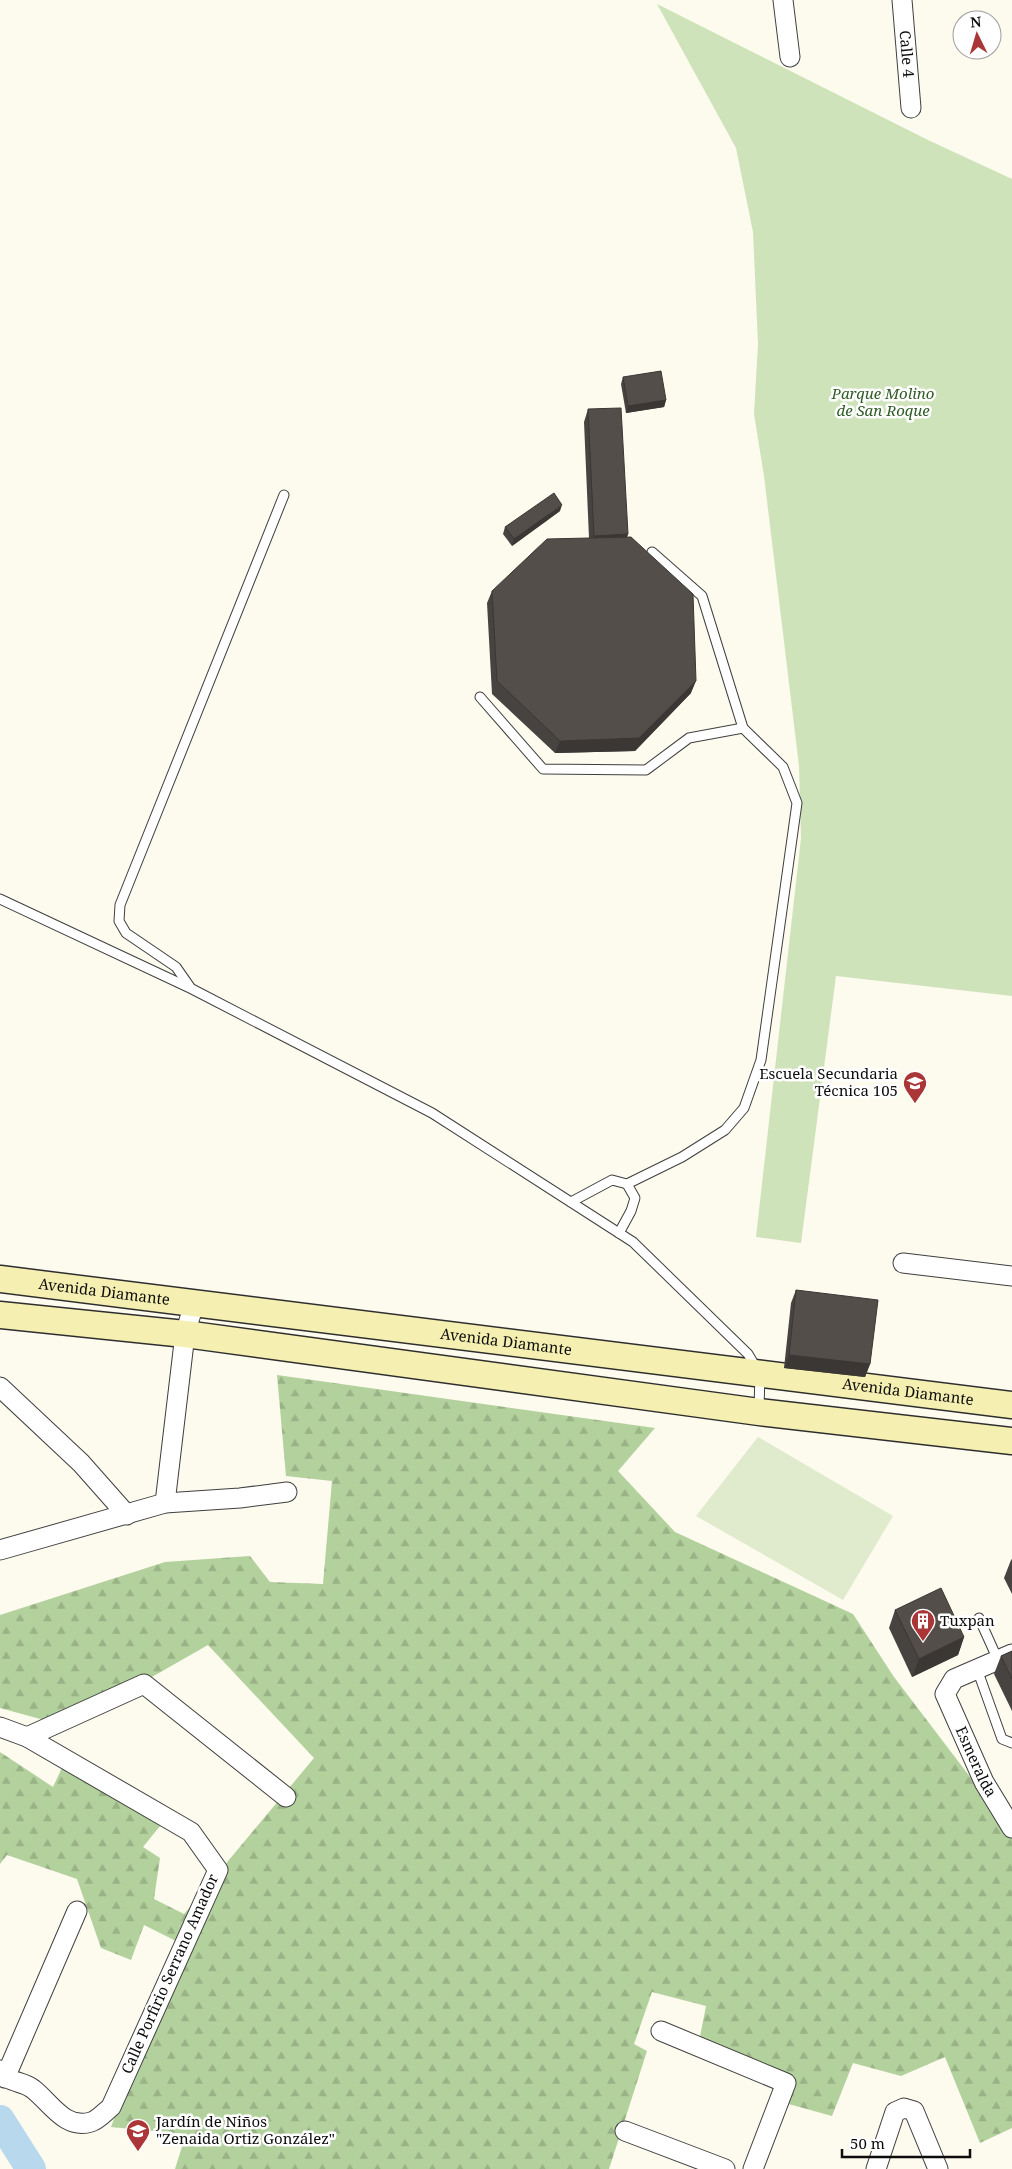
<svg xmlns="http://www.w3.org/2000/svg" width="1012" height="2169" viewBox="0 0 1012 2169" font-family="'Noto Serif',serif">
<defs>
<pattern id="forest-firs" width="22" height="20" patternUnits="userSpaceOnUse" patternTransform="scale(1.25)"><rect width="22" height="20" fill="#b3d19d"/><path d="M5 1l3.5 6h-7zM16 11l3.5 6h-7z" fill="#99b286"/></pattern>
</defs>
<rect width="100%" height="100%" fill="#fdfaee"/>
<path fill="url(#forest-firs)" d="M277 1375 655 1428 618 1471 675 1532 853 1614 894 1677 1012 1832V2128L980 2143 945 2057 901 2076 853 2063 832 2116 785 2103 792 2081 698 2047 706 2006 652 1992 634 2044 647 2051 609 2169H175L186 2134 111 2127 180 1943 144 1925 131 1960 101 1948 77 1879 7 1855 0 1864V1752L53 1787 67 1757 160 1826 143 1847 160 1858 154 1899 184 1914 314 1758 208 1645 66 1726 0 1708V1615L165 1562 250 1556 270 1582 323 1584 332 1481 286 1476Z"/>
<path fill="#cfe3bb" d="M657 4 928 140 1012 179V996L836 976 801 1243 756 1237 801 838 799 766 764 476 754 414 758 344 753 232 736 148Z"/>
<path fill="#dfebcc" d="M758 1437 893 1516 843 1600 696 1516Z"/>
<g fill="none" stroke-linecap="round" stroke-linejoin="round">
<path stroke="#b8d8ee" stroke-width="30" d="M0 2120 31 2169"/>
<g stroke="#3f3f3f" stroke-width="11">
<g id="service">
<path d="M480 697 543 769 646 770 689 738 743 728"/>
<path d="M0 899 192 989 432 1113 633 1242 748 1354 760 1374 759 1409"/>
<path d="M190 987 176 967 126 933 119 921 120 905 284 495"/>
<path d="M627 1184 682 1157 725 1130 744 1108 761 1060 797 803 783 767 743 728 702 596 652 552"/>
<path d="M571 1202 612 1180 627 1184 635 1198 631 1211 619 1233"/>
<path d="M979 1618 998 1660"/>
<path d="M977 1669 1002 1739 1012 1743"/>
</g>
</g>
<g stroke="#3f3f3f" stroke-width="21">
<g id="minor">
<path d="M783 0 790 57"/>
<path id="s1" d="M902 0 911 108"/>
<path d="M903 1263 1012 1276"/>
<path d="M0 1387 81 1463 127 1515"/>
<path d="M165 1503 185 1334 194 1304"/>
<path d="M0 1550 165 1503 240 1498 287 1492"/>
<path id="s2" d="M1012 1654 954 1679 945 1694 984 1782 1012 1828"/>
<path d="M0 1727 27 1737 191 1832 218 1870 111 2107C105 2112 98 2120 91 2122 65 2130 51 2103 33 2089 22 2080 8 2084 0 2070"/>
<path d="M27 1737 144 1684 286 1797"/>
<path d="M661 2031 786 2083 753 2169"/>
<path d="M5 2078 77 1911"/>
<path d="M625 2131 725 2169"/>
<path d="M876 2169 895 2112 904 2108 914 2111 938 2169"/>
</g>
</g>
<g stroke="#2e2e2e" stroke-width="29">
<g id="secondary">
<path id="s3" d="M0 1279 1012 1405"/>
<path d="M0 1315 185 1334 759 1412 1012 1441"/>
</g>
</g>
<use href="#service" stroke="#fff" stroke-width="9"/>
<use href="#minor" stroke="#fff" stroke-width="19"/>
<use href="#secondary" stroke="#f5efb1" stroke-width="26"/>
</g>
<g fill="#474340">
<path d="M623 377 666 400 664 407 626 413 621 384Z"/>
<path d="M588 409 628 534 627 537 691 693 635 751 555 753 492 694 487 603 492 591 589 538 584 422Z"/>
<path d="M560 511 512 546 503 534 505 527Z"/>
<path d="M796 1290 870 1364 865 1377 784 1368 791 1303Z"/>
<path d="M1012 1559V1594L1004 1578 1011 1560Z"/>
<path d="M895 1610 964 1637 958 1655 912 1677 889 1628Z"/>
<path d="M1012 1651V1711L994 1674 1001 1656Z"/>
</g>
<g fill="#3a3734">
<path d="M666 400 664 407 626 413 628 406Z"/>
<path d="M562 505 560 511 512 546 514 539Z"/>
<path d="M628 534 623 547 590 548 594 536Z"/>
<path d="M696 681 691 693 635 751 555 753 560 741Z"/>
<path d="M789 1355 870 1364 865 1377 784 1368Z"/>
<path d="M964 1637 958 1655 912 1677 919 1659Z"/>
</g>
<g fill="#534e4a" stroke="#3a3734">
<path d="M661 371 666 400 628 406 623 377Z"/>
<path d="M621 408 628 534 594 536 588 409Z"/>
<path d="M554 493 562 505 514 539 505 527Z"/>
<path d="M631 537 693 594 696 681 639 738 560 741 497 681 492 591 547 539Z"/>
<path d="M796 1290 878 1300 870 1364 789 1355Z"/>
<path d="M941 1588 964 1637 919 1659 895 1610Z"/>
<path d="M1012 1651V1679L1001 1656Z"/>
</g>
<defs>
<g id="school-pin" transform="scale(1.25)"><path d="M0 17L-7.5 6A9.5 9.5 0 1 1 7.5 6Z" fill="#aa3638" stroke="#fff"/><path d="M0-5L7-2L0 1L-7-2ZM-4 1L0 2.5L4 1V4Q0 6-4 4Z" fill="#fff"/></g>
<g id="building-pin" transform="scale(1.25)"><path d="M0 17L-7.5 6A9.5 9.5 0 1 1 7.5 6Z" fill="#aa3638" stroke="#fff"/><path d="M-4-6H4V6H1V3H-1V6H-4ZM-2.5-4.3h1.7v1.8h-1.7ZM.8-4.3h1.7v1.8H.8ZM-2.5-1h1.7V.8h-1.7ZM.8-1h1.7V.8H.8Z" fill="#fff"/></g>
</defs>
<g fill-rule="evenodd">
<use href="#school-pin" x="915" y="1083"/>
<use href="#building-pin" x="923" y="1621"/>
<use href="#school-pin" x="138" y="2131"/>
</g>
<g text-anchor="middle" stroke-width="5" stroke-linejoin="round" paint-order="stroke">
<g font-size="15" fill="#0c0c0c" stroke="#fff">
<text dy="5" stroke="none"><textPath href="#s1" startOffset="54">Calle 4</textPath></text>
<text dy="5" stroke="none"><textPath href="#s3" startOffset="105">Avenida Diamante</textPath></text>
<text dy="5" stroke="none"><textPath href="#s3" startOffset="510">Avenida Diamante</textPath></text>
<text dy="5" stroke="none"><textPath href="#s3" startOffset="915">Avenida Diamante</textPath></text>
<text dy="5" stroke="none"><textPath href="#s2" startOffset="155">Esmeralda</textPath></text>
<text transform="translate(170 1974) rotate(-66)" y="5">Calle Porfirio Serrano Amador</text>
</g>
<g font-size="15" font-style="italic" fill="#2f5b25" stroke="#fff">
<text x="883" y="399">Parque Molino<tspan x="883" dy="17">de San Roque</tspan></text>
</g>
<g font-size="15" fill="#0c0c0c" stroke="#fff" text-anchor="start">
<text x="898" y="1079" text-anchor="end">Escuela Secundaria<tspan x="898" dy="17">Técnica 105</tspan></text>
<text x="940" y="1626">Tuxpan</text>
<text x="156" y="2127">Jardín de Niños<tspan x="156" dy="17">"Zenaida Ortiz González"</tspan></text>
</g>
</g>
<g transform="translate(977 35) rotate(355)"><circle r="24" fill="#ffffff" stroke="#9e9e9e"/>
<path d="M0-4L9 19L0 12L-9 19Z" fill="#aa3638"/>
<text y="-8" font-size="14" font-weight="bold" text-anchor="middle" fill="#0c0c0c">N</text>
</g>
<path d="M842 2149v8h128v-8" fill="none" stroke="#0c0c0c" stroke-width="2.5"/>
<text x="850" y="2149" font-size="15" fill="#0c0c0c" stroke="#ffffff" stroke-width="4" paint-order="stroke">50 m</text>
</svg>
